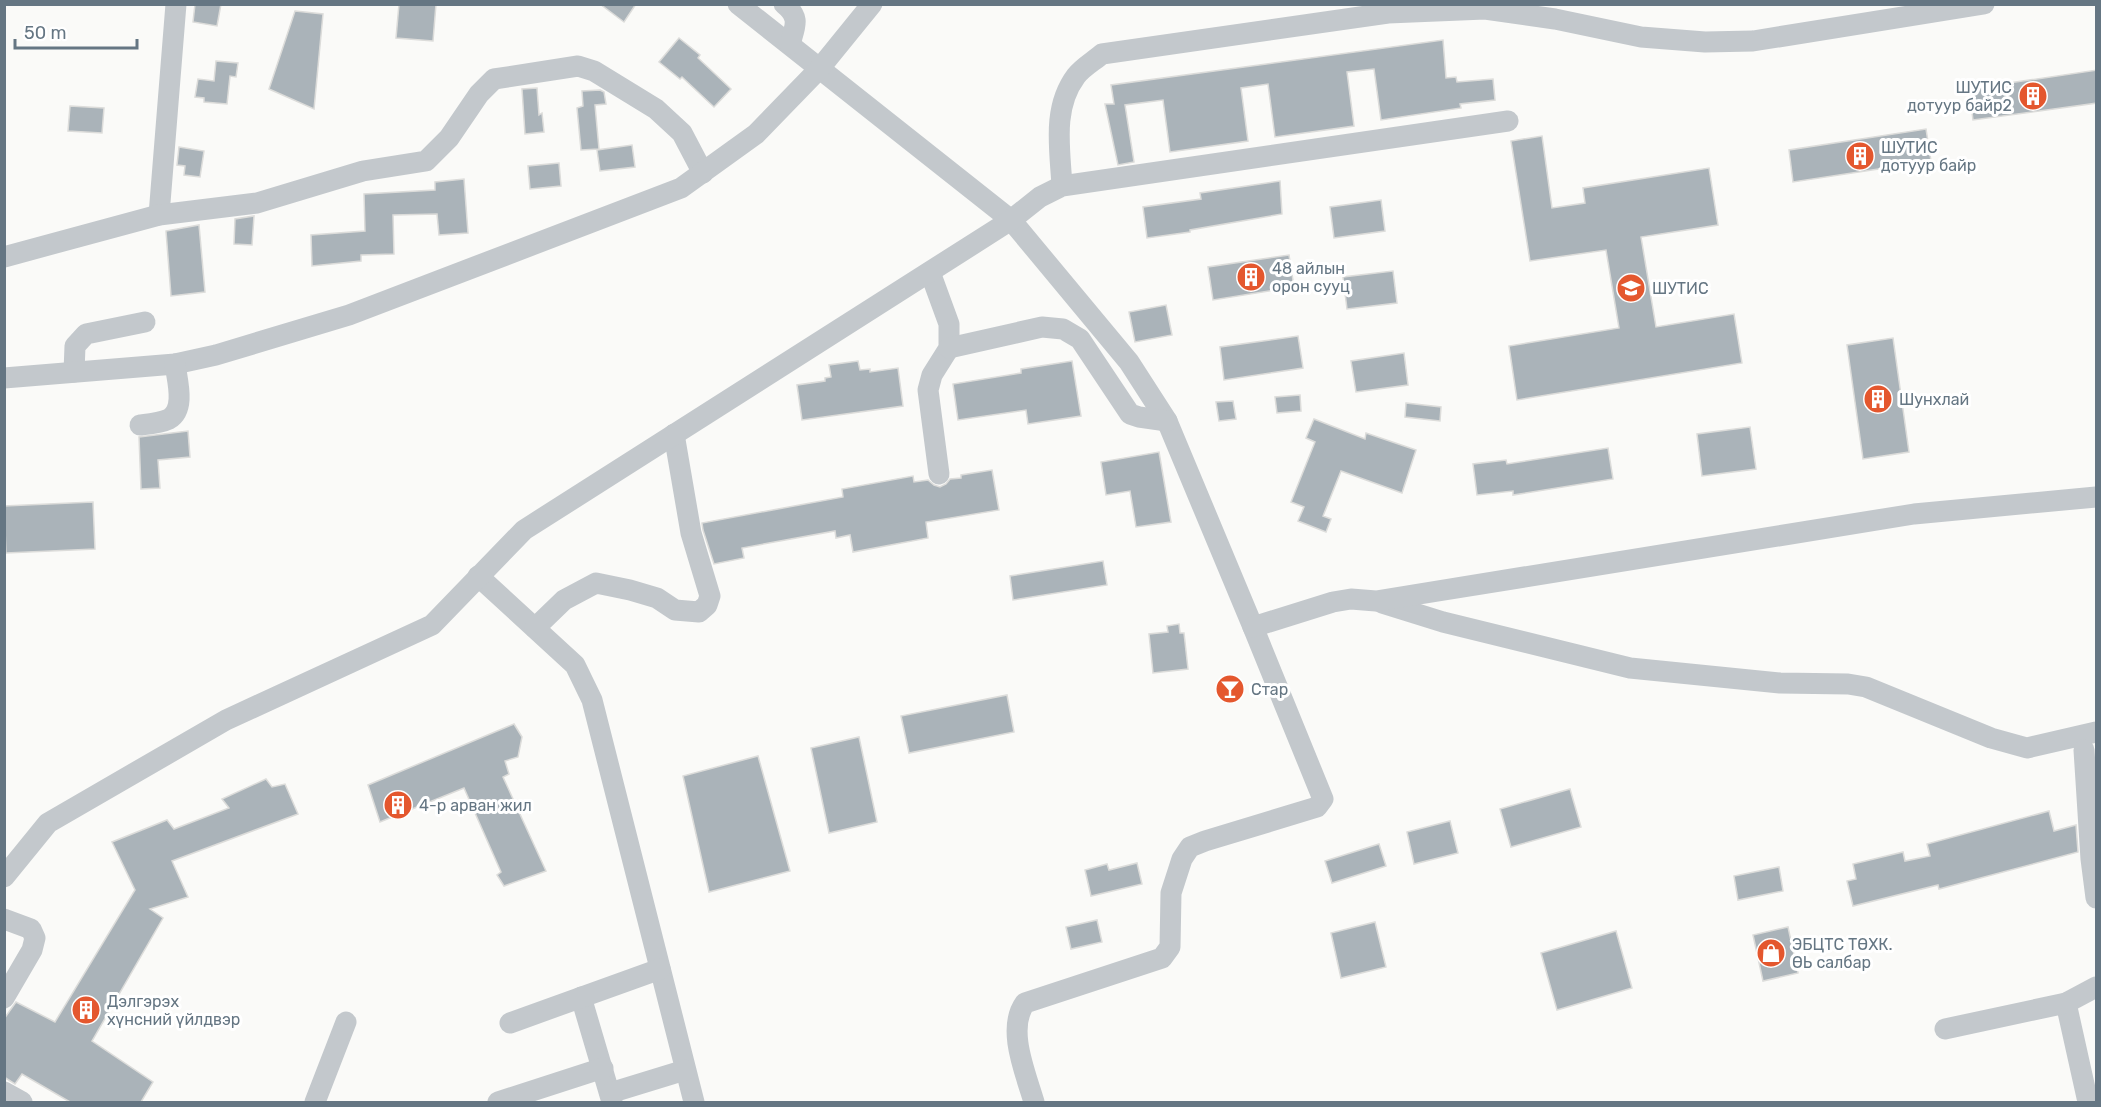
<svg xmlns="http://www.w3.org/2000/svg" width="2101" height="1107" viewBox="0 0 2101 1107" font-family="Rubik,sans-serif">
<rect width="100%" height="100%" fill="#fafaf8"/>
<g fill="#aab3b9" stroke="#dcdcda" stroke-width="1.5">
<path d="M195 4H221L217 26 193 22Z"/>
<path d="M399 4H436L433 41 396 38Z"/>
<path d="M600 4H636L624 22Z"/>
<path d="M295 11 323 14 314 109 269 89Z"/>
<path d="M679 38 700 55 698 58 731 89 714 107 682 77 680 79 659 62Z"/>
<path d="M1443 40 1446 78 1456 77 1457 82 1493 79 1495 100 1460 104 1461 108 1381 120 1374 69 1347 72 1354 126 1275 137 1268 84 1241 88 1248 141 1170 152 1163 100 1125 105 1134 162 1118 165 1105 104H1114L1111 85Z"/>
<path d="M216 61 238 63 236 77 230 76 227 104 204 102V98L195 97 198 79 214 81Z"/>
<path d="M2097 70V103L1973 120 1969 89Z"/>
<path d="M537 88 539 115 542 113 544 132 525 134 522 89Z"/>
<path d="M600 90 604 92 606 104 595 105 599 149 581 150 577 108 583 106 582 91Z"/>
<path d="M70 106 104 108 102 133 68 131Z"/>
<path d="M1926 129 1931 161 1793 182 1789 150Z"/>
<path d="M1542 136 1552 208 1585 203 1583 188 1709 168 1718 225 1641 237 1656 327 1734 314 1742 363 1517 400 1509 346 1619 328 1606 250 1530 261 1511 141Z"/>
<path d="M632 145 635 167 600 171 597 150Z"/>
<path d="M179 147 204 151 200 177 184 175 185 166 177 165Z"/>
<path d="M559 163 561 186 530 189 528 166Z"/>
<path d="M464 179 468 233 439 235 437 214 393 215 394 254 361 255V261L312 266 311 235 365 231 364 194 435 190V182Z"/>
<path d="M1280 181 1282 214 1190 230V232L1147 238 1143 207 1201 199 1200 193Z"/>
<path d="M1381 200 1385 231 1334 238 1330 207Z"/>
<path d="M254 216 252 245 234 244 235 219Z"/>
<path d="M199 225 205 292 171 296 166 231Z"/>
<path d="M1289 255 1294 287 1213 300 1208 267Z"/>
<path d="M1393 271 1397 303 1347 309 1343 277Z"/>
<path d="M1166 305 1172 335 1135 342 1129 312Z"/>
<path d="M1298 336 1303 368 1224 380 1220 347Z"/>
<path d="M1893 338 1909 452 1863 459 1847 345Z"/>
<path d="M1404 353 1408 385 1356 392 1351 361Z"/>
<path d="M858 361 860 370 870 369V372L898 368 903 406 802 420 797 385 825 381V378L831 377 829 365Z"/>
<path d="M1072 361 1081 416 1028 424 1026 410 958 420 953 384 1021 373V369Z"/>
<path d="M1300 395 1301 411 1277 413 1275 397Z"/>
<path d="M1233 401 1236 419 1219 421 1216 402Z"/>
<path d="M1406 403 1441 407 1440 421 1405 417Z"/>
<path d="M1314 419 1365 439 1366 433 1416 450 1402 493 1341 471 1323 516 1331 519 1326 532 1298 521 1304 507 1291 502 1315 442 1306 438Z"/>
<path d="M1750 427 1756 469 1702 476 1697 434Z"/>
<path d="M188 431 190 457 158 460 160 488 141 489 139 437Z"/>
<path d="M1608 448 1613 479 1513 495V491L1477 495 1473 464 1506 460 1507 464Z"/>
<path d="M1159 452 1171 522 1136 527 1130 491 1106 495 1101 462Z"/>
<path d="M992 470 999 510 926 522 928 538 853 552 850 535 836 538 835 531 742 548 744 558 714 564 703 530 702 523 843 497 842 489 913 476 914 482 928 480 934 485 940 487 946 484 950 479 961 478V475Z"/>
<path d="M93 502 95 549 6 553 4 506Z"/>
<path d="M1103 561 1107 585 1013 600 1010 576Z"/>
<path d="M1179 624 1180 633H1184L1188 669 1153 673 1149 634 1168 632 1167 626Z"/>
<path d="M1007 695 1014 732 909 753 901 716Z"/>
<path d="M514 724 522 737 518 757 505 761 509 774 503 777 546 871 504 886 497 875 501 872 464 788 380 822 368 785Z"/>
<path d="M859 737 877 822 829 833 811 748Z"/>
<path d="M758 756 790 871 709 892 683 776Z"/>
<path d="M266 779 272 787 285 784 298 814 172 861 188 897 150 909 163 918 92 1041 153 1082 141 1102H70L22 1074 15 1084 4 1077V1019L11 1009 16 1002 55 1022 135 890 112 842 167 820 174 829 229 808 222 799Z"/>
<path d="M1570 789 1581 827 1511 847 1500 809Z"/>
<path d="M2049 811 2054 831 2076 825 2078 852 1939 889 1938 885 1853 906 1847 881 1856 879 1853 864 1903 852 1905 861 1930 856 1927 844Z"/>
<path d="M1450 821 1458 853 1414 864 1407 832Z"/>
<path d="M1379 844 1386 866 1332 883 1325 861Z"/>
<path d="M1137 863 1142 884 1091 896 1085 870 1107 864 1109 870Z"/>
<path d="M1779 867 1783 891 1738 900 1734 876Z"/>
<path d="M1097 920 1102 942 1071 949 1066 927Z"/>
<path d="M1375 922 1386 967 1341 978 1331 933Z"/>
<path d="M1788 927 1798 973 1763 981 1753 935Z"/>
<path d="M1616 931 1632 988 1557 1010 1541 953Z"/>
</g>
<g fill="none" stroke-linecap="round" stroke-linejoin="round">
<g stroke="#c3c8cc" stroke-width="21">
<path d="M738 4 1011 220 1129 362 1167 421 1253 627 1323 799 1317 807 1205 841 1190 847 1182 859 1171 893 1170 947 1162 958 1025 1003C1006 1029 1026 1074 1034 1102"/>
<path d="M784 4C801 18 795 26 790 44"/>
<path d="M1062 186C1060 149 1052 108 1076 76 1083 67 1094 61 1102 54L1388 13 1485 9 1555 19 1641 37 1705 42 1753 41 1984 4"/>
<path d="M159 215 176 4"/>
<path d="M4 257 159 215 257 203 363 171 426 161 449 138 479 94 494 79 578 66 594 71 656 109 682 133 703 173"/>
<path d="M930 272 949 324V348L932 375 928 390 939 474"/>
<path d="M949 348 1042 327 1063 329 1080 339 1130 414 1139 417 1167 421"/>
<path d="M74 372 75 346 86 334 145 322"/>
<path d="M4 378 175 364 216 355 349 315 681 188 756 134 820 68 872 4"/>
<path d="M140 425C149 424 161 423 169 419 186 409 177 380 175 364"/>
<path d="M478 576 575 665 592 700 694 1102"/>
<path d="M1382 603 1443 622 1630 668 1780 683 1848 684 1866 687 1991 738 2027 748 2096 732"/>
<path d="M1253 627 1333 602 1351 599 1376 601 1914 514 2096 497"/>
<path d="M535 628 564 600 596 583 630 590 657 598 675 610 699 612 707 605 710 596 691 533 674 434"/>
<path d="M2084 750 2091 859 2096 898"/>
<path d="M4 877 48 823 226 720 432 625 524 530 1011 220 1040 197 1062 186 1508 121"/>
<path d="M4 919 31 929 35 938 32 950 4 998"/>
<path d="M581 997 612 1102"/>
<path d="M2066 1003 2088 1102"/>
<path d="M510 1023 660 969"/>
<path d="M1945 1029 2066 1003 2096 987"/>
<path d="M4 1092 22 1102"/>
<path d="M610 1093 685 1070"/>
<path d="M315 1102 346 1022"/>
<path d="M498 1102 603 1068"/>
</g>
</g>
<defs>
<g id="building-disc" transform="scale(1.5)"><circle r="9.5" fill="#e4572e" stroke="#fff"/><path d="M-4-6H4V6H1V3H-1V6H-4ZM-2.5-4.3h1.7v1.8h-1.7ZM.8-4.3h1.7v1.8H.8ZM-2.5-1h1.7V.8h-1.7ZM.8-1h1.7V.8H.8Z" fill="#fff"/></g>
<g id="university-disc" transform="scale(1.5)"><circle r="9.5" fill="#e4572e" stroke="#fff"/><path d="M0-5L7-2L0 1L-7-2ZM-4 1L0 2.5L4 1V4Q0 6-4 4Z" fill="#fff"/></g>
<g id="bar-disc" transform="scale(1.5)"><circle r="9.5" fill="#e4572e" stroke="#fff"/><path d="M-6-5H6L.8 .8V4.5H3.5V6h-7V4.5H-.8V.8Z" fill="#fff"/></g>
<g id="shop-disc" transform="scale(1.5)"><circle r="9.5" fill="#e4572e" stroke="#fff"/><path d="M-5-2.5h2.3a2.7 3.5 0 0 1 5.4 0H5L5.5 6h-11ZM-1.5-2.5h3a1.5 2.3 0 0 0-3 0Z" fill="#fff"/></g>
</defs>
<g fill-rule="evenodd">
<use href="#building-disc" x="2033" y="96"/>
<use href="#building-disc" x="1860" y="156"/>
<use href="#building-disc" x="1251" y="277"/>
<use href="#university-disc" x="1631" y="288"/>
<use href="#building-disc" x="1878" y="399"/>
<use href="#bar-disc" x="1230" y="689"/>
<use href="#building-disc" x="398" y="805"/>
<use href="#shop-disc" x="1771" y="953"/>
<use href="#building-disc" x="86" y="1010"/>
</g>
<g text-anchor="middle" stroke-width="6" stroke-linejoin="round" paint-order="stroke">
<g font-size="16" fill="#657683" stroke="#fff" text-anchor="start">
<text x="2012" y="93" text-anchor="end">ШУТИС<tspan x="2012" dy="18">дотуур байр2</tspan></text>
<text x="1881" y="153">ШУТИС<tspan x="1881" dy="18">дотуур байр</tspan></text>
<text x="1272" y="274">48 айлын<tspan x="1272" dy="18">орон сууц</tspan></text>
<text x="1652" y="294">ШУТИС</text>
<text x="1899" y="405">Шунхлай</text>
<text x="1251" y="695">Стар</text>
<text x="419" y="811">4-р арван жил</text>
<text x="1792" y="950">ЭБЦТС ТӨХК.<tspan x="1792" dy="18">ӨЬ салбар</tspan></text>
<text x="107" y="1007">Дэлгэрэх<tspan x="107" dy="18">хүнсний үйлдвэр</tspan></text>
</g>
</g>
<rect width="2101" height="1107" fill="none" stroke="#657683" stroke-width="12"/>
<path d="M15 39v9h122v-9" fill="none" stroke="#657683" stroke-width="3"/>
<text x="24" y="39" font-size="18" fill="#657683" stroke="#ffffff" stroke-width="4.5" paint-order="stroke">50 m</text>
</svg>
